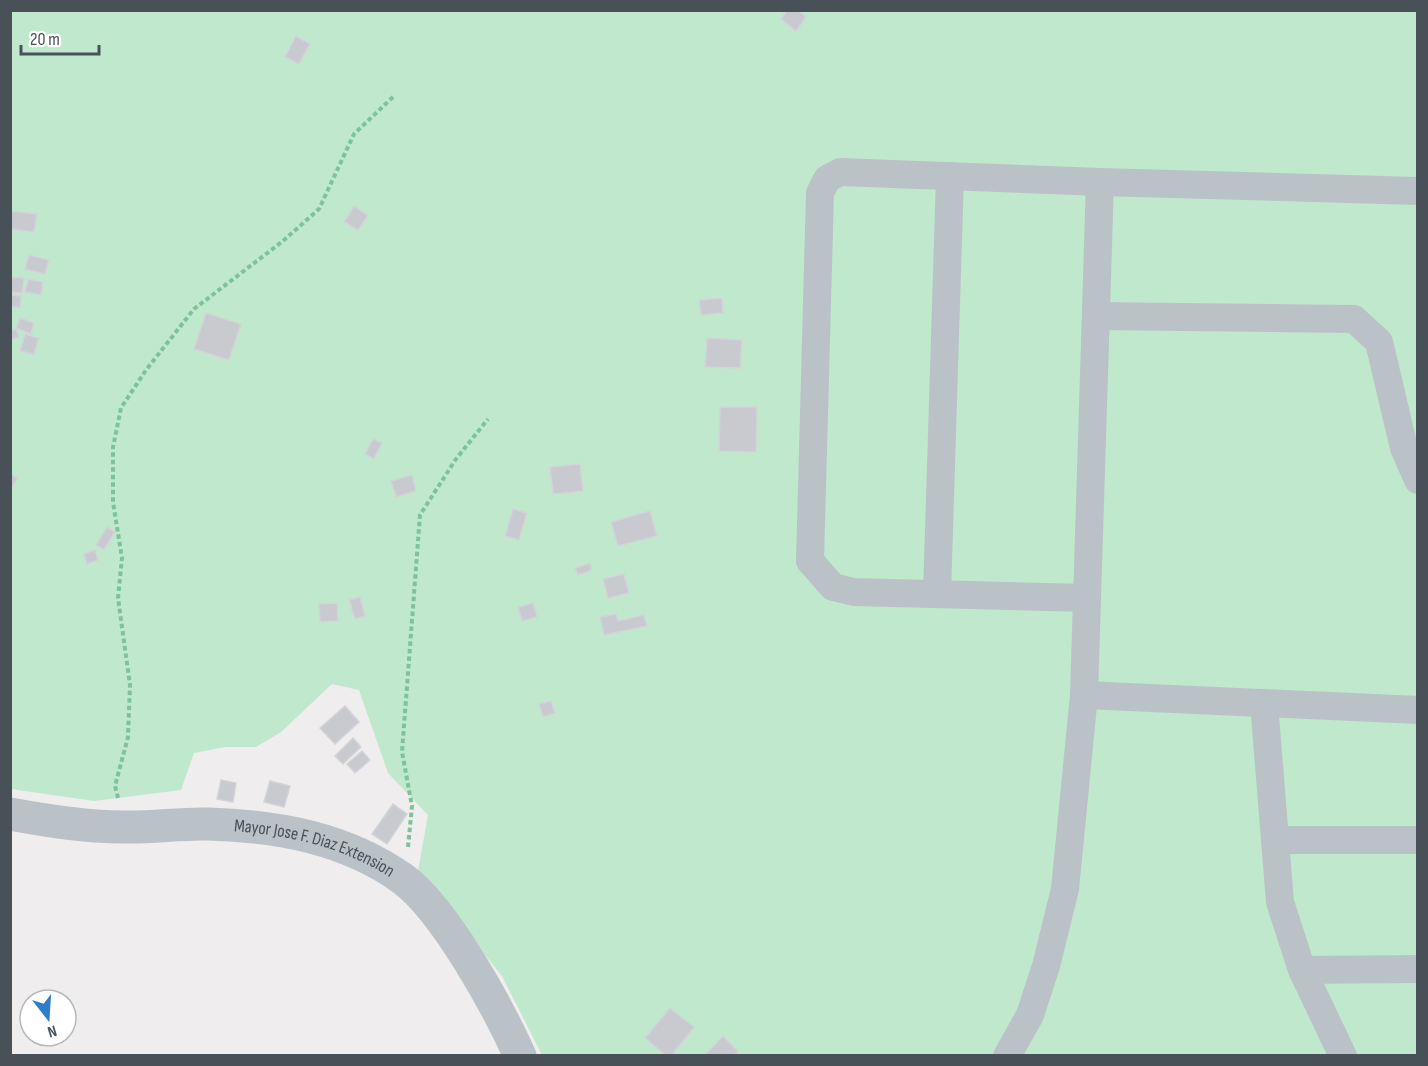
<svg xmlns="http://www.w3.org/2000/svg" width="1428" height="1066" viewBox="0 0 1428 1066" font-family="'Sofia Sans Condensed',sans-serif">
<rect width="100%" height="100%" fill="#efeded"/>
<path fill="#c0e8cd" d="M11 11H1417V1055H542L502 976 418 871 428 815 388 773 359 690 332 684 281 732 256 747H225L194 753 181 790 94 801 11 789Z"/>
<g fill="#c8cacf" stroke="#d2d4d8" stroke-width="1.5">
<path d="M787 10H798L806 17 796 31 781 19Z"/>
<path d="M296 36 310 44 299 64 285 57Z"/>
<path d="M354 206 368 215 358 230 344 222Z"/>
<path d="M10 211 37 214 34 232 10 229Z"/>
<path d="M29 255 49 260 45 274 25 269Z"/>
<path d="M10 277 24 278 22 293 10 292Z"/>
<path d="M28 279 43 282 41 295 25 292Z"/>
<path d="M10 295 21 296 20 308 10 306Z"/>
<path d="M722 298 723 313 701 315 699 300Z"/>
<path d="M206 313 241 324 229 360 194 349Z"/>
<path d="M20 318 34 323 31 334 16 328Z"/>
<path d="M16 329 19 337 10 340V331Z"/>
<path d="M25 334 39 338 34 354 20 351Z"/>
<path d="M707 338 742 340 740 368 705 367Z"/>
<path d="M720 407H757L756 452 719 451Z"/>
<path d="M373 439 382 443 374 459 365 454Z"/>
<path d="M580 464 583 491 553 494 550 467Z"/>
<path d="M10 474 18 478 10 490Z"/>
<path d="M412 475 416 491 396 497 391 481Z"/>
<path d="M513 509 527 513 519 540 505 536Z"/>
<path d="M650 511 657 536 618 546 611 522Z"/>
<path d="M107 527 115 532 104 550 96 545Z"/>
<path d="M95 550 98 560 87 564 84 554Z"/>
<path d="M590 563 592 570 578 575 575 568Z"/>
<path d="M624 574 629 593 608 598 603 579Z"/>
<path d="M360 597 365 616 355 619 349 600Z"/>
<path d="M337 603 338 621 320 622 319 604Z"/>
<path d="M533 603 537 617 522 621 518 607Z"/>
<path d="M616 614 618 621 644 615 647 626 604 635 600 617Z"/>
<path d="M551 701 555 713 543 717 539 704Z"/>
<path d="M345 706 359 722 335 744 320 728Z"/>
<path d="M353 738 361 747 343 764 335 756Z"/>
<path d="M362 751 370 760 355 773 347 764Z"/>
<path d="M221 780 236 783 233 802 217 799Z"/>
<path d="M270 781 290 786 284 807 264 802Z"/>
<path d="M393 804 407 814 387 844 372 834Z"/>
<path d="M670 1008 694 1027 671 1056H667L645 1038Z"/>
<path d="M723 1036 738 1051 734 1056H704Z"/>
</g>
<g fill="none" stroke-linecap="round" stroke-linejoin="round">
<g stroke="#7dc29b" stroke-width="4" stroke-dasharray="4.5 3" stroke-linecap="butt">
<path d="M118 798 115 786 128 737 130 685 118 598 122 558 113 502V447L121 408 146 370 194 309 283 241 319 209 354 134 395 95"/>
<path d="M408 847 412 806 402 752 420 515 456 459 488 419"/>
</g>
<g stroke="#bac2c8" stroke-width="28">
<path d="M1096 316 1354 319 1379 342 1404 448 1418 480"/>
<path d="M937 594 950 176"/>
<path d="M1087 598 854 592 833 587 810 561 820 193 827 179 840 172 1100 182"/>
<path d="M1084 695 1418 710"/>
<path d="M1264 703 1280 902 1302 970 1343 1056"/>
<path d="M1275 840H1418"/>
<path d="M1302 970 1418 969"/>
<path d="M1007 1056 1030 1015 1046 966 1065 889 1084 695 1100 182 1418 191"/>
</g>
<path stroke="#bac2c8" stroke-width="33" id="s1" d="M10 814C48 821 85 827 123 827 152 828 181 823 209 824 277 826 346 838 403 879 445 910 498 1007 520 1056"/>
</g>
<g text-anchor="middle" stroke-width="5" stroke-linejoin="round" paint-order="stroke">
<g font-size="18" fill="#485158" stroke="#fff">
<text dy="6" stroke="none"><textPath href="#s1" startOffset="309">Mayor Jose F. Diaz Extension</textPath></text>
</g>
</g>
<rect width="1428" height="1066" fill="none" stroke="#485158" stroke-width="24"/>
<g transform="translate(48 1018) rotate(163)"><circle r="28" fill="#ffffff" stroke="#b6b9bc" stroke-width="1.5"/>
<path d="M0-4.5L10 22L0 15L-10 22Z" fill="#2f7dc8"/>
<text y="-9" font-size="16" font-weight="bold" text-anchor="middle" fill="#485158">N</text>
</g>
<path d="M21 45v9h78v-9" fill="none" stroke="#485158" stroke-width="3"/>
<text x="30" y="45" font-size="18" fill="#485158" stroke="#ffffff" stroke-width="4.5" paint-order="stroke">20 m</text>
</svg>
